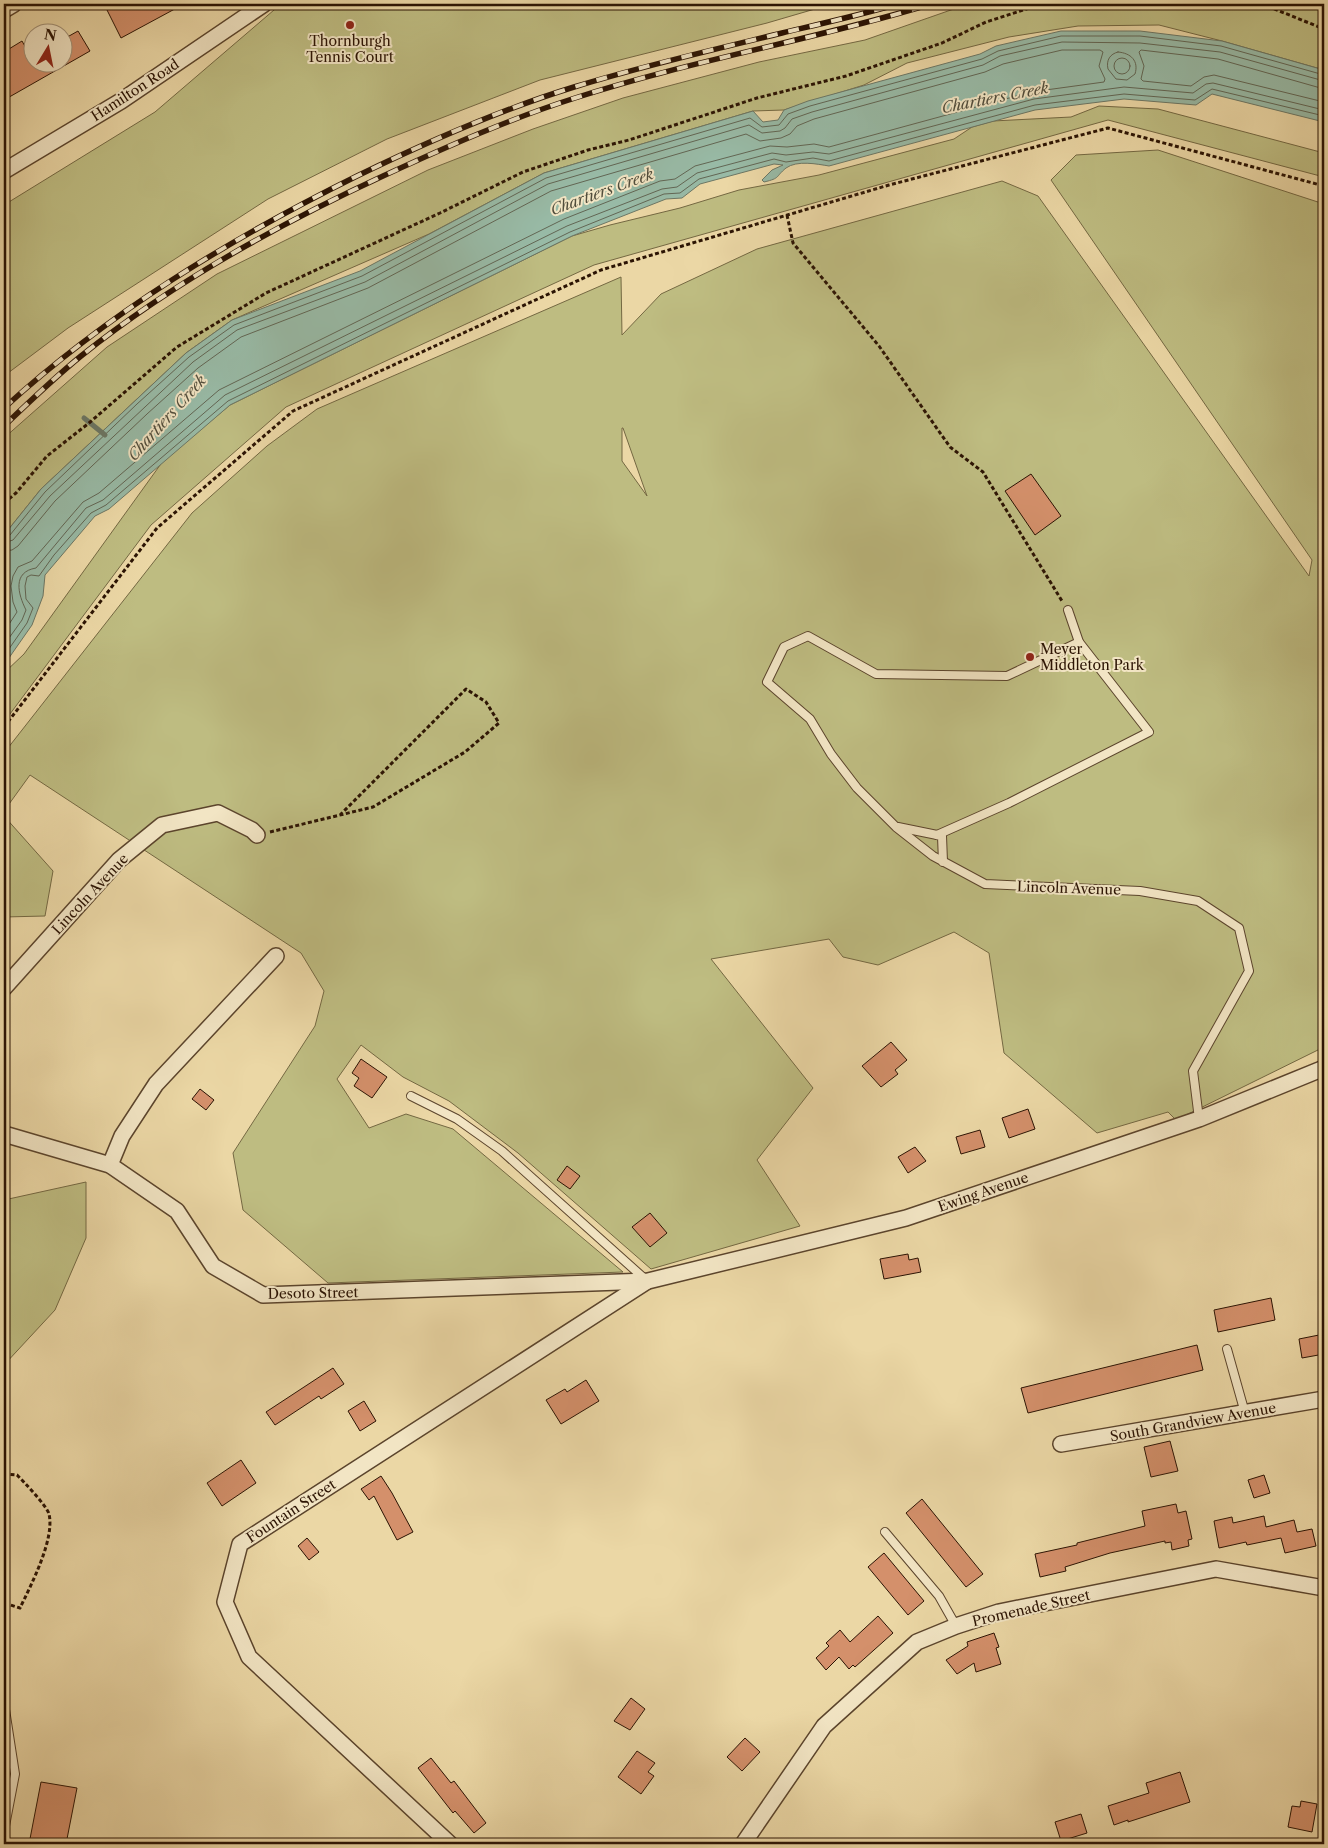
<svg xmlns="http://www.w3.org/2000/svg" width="1328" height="1848" viewBox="0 0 1328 1848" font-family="'Libre Caslon Text',serif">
<rect width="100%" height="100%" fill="#ebd7a5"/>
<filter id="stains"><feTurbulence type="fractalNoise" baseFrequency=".004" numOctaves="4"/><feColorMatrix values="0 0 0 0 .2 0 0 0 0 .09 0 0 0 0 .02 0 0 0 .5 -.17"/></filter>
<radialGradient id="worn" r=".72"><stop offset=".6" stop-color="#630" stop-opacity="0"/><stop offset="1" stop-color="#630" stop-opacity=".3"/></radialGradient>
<g fill="#bebc81" stroke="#746842" fill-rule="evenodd">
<path d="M281 4H832L767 23 540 80 387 139 268 199 68 328 4 376V205L155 112Z"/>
<path d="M968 4H1324V70L1222 41 1159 25 1078 26 1009 37 907 63 864 85 784 110 753 111 544 173 429 234 232 320 186 353 41 489 4 535V438L107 347 217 274 428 170 533 129 623 98 759 62 865 40Z"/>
<path d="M1099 106 1158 109 1324 153V177L1108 120 594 265 286 407 151 525 4 722V673L24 654 163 461 230 405 572 236 610 225 680 208 739 190 819 175 954 139 972 127 993 121 1071 117Z"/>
<path d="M1158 150 1324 204V1047L1176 1120 1168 1112 1097 1133 1004 1053 989 953 954 932 878 965 843 957 829 939 711 959 813 1088 757 1160 800 1226 651 1269 518 1153 449 1101 403 1077 361 1045 337 1079 369 1128 406 1114 453 1129 623 1272 328 1283 243 1210 233 1153 315 1026 324 991 301 953 30 775 4 811V753L192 513 267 446 317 409 621 277 622 335 661 294 757 249 1002 181 1038 196 1309 576 1312 560 1051 180 1076 155ZM622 428H623L647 496 622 461Z"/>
<path d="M4 816 53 871 45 916 4 917Z"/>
<path d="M86 1182V1238L55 1310 4 1365V1200Z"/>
</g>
<path fill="#98baa6" stroke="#6c7765" d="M1061 31H1140L1222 41 1324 70V122L1212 94 1196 105 1124 99 1035 110 829 166C817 164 797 160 786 168 775 177 781 178 764 182L762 180 772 170 783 165 774 164 700 184 682 198 666 199 572 236 230 405 109 509 95 516 45 575 43 596 32 625 4 665V535L41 489 186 353 232 320 360 271 544 173 753 111 763 122 778 120 784 110 808 101 980 54 996 46Z"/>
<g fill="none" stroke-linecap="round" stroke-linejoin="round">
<g stroke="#626654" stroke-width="1">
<path d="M1118 52C1131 53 1139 61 1135 74L1127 80 1116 79 1108 69C1106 60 1110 54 1118 52Z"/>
<circle cx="1122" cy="66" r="8"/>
<path d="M1324 89 1218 59 1141 50 1139 52 1144 66 1141 79 1143 81 1191 86 1204 77 1214 75 1324 102"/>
<path d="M4 537 10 535 45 492 137 404 189 357 234 325 362 276 546 178 750 118 762 127 779 125 788 114 810 106 982 59 998 51 1061 36H1140L1221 46 1324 75"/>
<path d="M4 543 13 540 50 496 193 362 237 330 365 282 548 184 749 125 762 133 780 131 785 128 792 119 812 112 983 65 1000 56 1062 42 1140 43 1220 52 1324 81"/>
<path d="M4 551 12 550 18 546 55 501 147 414 198 368 241 337 368 288 551 191 746 134 760 141 781 138 790 134 797 126 814 119 985 72 1003 64 1062 50H1100L1103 52 1099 66 1105 79 1104 82 1031 92 829 147 814 144 787 147 770 146 695 166 675 179 660 181 564 219 219 390 99 493 83 502 32 561 18 567 13 576 11 586 13 602 17 612 4 632"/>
<path d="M4 645 22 620 26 610C18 594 12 572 36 568L86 508 103 500 225 395 567 226 662 189 677 187 697 173 772 153 786 155 813 152 829 154 1034 99 1124 87 1193 93 1206 84 1213 83 1324 110"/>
<path d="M4 656 27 623 33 608 26 599 25 586 27 577 31 575 39 576 54 555 91 513 106 505 228 401 570 232 664 194 680 193 699 179 774 159 786 162 813 158 829 161 1035 105 1124 94 1195 100 1212 89 1324 116"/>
</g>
<path stroke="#6c7765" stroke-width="5" d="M84 418 105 435"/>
</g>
<g fill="#d4906b" stroke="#2b1303">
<path d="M104 4H184L121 38Z"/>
<path d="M78 31 90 51 4 100V52L22 41 32 59V62H62V40Z"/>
<path d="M1031 474 1061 516 1035 535 1005 491Z"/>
<path d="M891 1042 907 1060 895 1070 898 1074 881 1087 862 1066Z"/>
<path d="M361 1059 387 1077 372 1098 354 1086 359 1078 352 1073Z"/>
<path d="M200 1089 214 1100 206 1110 192 1099Z"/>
<path d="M1028 1109 1035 1129 1009 1138 1002 1118Z"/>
<path d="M980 1130 985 1147 961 1154 956 1137Z"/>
<path d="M915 1147 926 1161 908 1173 898 1157Z"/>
<path d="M567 1166 580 1176 570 1189 557 1180Z"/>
<path d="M650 1213 667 1233 650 1247 632 1227Z"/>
<path d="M908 1254 909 1260 918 1258 921 1272 884 1279 880 1259Z"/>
<path d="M1271 1298 1275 1320 1218 1332 1214 1310Z"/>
<path d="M1324 1334V1354L1302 1358 1299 1339Z"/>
<path d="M1197 1345 1203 1370 1028 1413 1021 1388Z"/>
<path d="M333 1368 344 1384 321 1399 319 1396 275 1425 266 1412Z"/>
<path d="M586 1380 599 1401 561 1424 546 1400 565 1389 567 1392Z"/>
<path d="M364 1401 376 1421 360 1431 348 1411Z"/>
<path d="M1170 1441 1178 1471 1151 1477 1144 1447Z"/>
<path d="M241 1460 256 1483 222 1506 207 1483Z"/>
<path d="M1264 1475 1270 1493 1254 1498 1248 1480Z"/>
<path d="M381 1476 392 1493 413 1532 397 1540 374 1496 369 1500 361 1489Z"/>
<path d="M922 1499 983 1574 966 1587 906 1513Z"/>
<path d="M1176 1504 1178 1513 1186 1511 1192 1539 1188 1540 1189 1546 1172 1550 1171 1542 1165 1543V1541L1110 1553 1065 1567 1066 1571 1040 1577 1035 1554 1077 1545V1543L1145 1526 1142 1511Z"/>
<path d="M1264 1516 1266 1527 1294 1520 1297 1532 1312 1529 1316 1546 1285 1553 1281 1538 1247 1545 1246 1542 1219 1548 1214 1521 1232 1517 1233 1523Z"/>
<path d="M307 1538 319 1552 309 1560 298 1546Z"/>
<path d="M884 1553 924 1601 908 1615 868 1567Z"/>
<path d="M878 1616 893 1633 855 1667 853 1665 849 1669 839 1657 826 1670 816 1658 829 1646 826 1643 840 1630 850 1642Z"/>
<path d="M994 1633 999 1647 996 1648 1001 1664 976 1672 974 1663 957 1674 946 1660 968 1646 967 1642Z"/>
<path d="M631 1698 645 1709 630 1730 614 1721Z"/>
<path d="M745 1738 760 1752 742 1771 727 1757Z"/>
<path d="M637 1751 655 1763 648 1772 654 1776 641 1794 618 1777Z"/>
<path d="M431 1758 451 1783 454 1781 486 1823 474 1833 455 1811 453 1813 418 1768Z"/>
<path d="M1180 1772 1190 1802 1128 1822V1820L1114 1825 1108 1806 1149 1793 1146 1783Z"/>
<path d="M41 1782 77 1788 66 1844H29Z"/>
<path d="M1301 1801 1317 1804 1312 1832 1288 1827 1292 1806 1300 1807Z"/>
<path d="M1081 1814 1087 1833 1061 1841 1055 1822Z"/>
</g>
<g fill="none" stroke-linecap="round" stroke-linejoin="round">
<g stroke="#5b442c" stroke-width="10">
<g id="service">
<path d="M1079 642 1007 676 876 674 808 636 784 647 767 682 810 719 831 754 857 788 896 827 933 856 985 884 1140 891 1198 901 1239 928 1249 971 1193 1071 1199 1119"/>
<path d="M898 827 942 836 943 862"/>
<path d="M937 835 1009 803 1149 732 1079 642 1068 610"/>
<path d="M411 1096 457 1119 502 1151 646 1280"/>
<path d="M1227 1349 1245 1413"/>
<path d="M885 1532 939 1596 956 1626"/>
<path d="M4 1703 15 1774 4 1831"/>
</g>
</g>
<g stroke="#5b442c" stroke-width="18">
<g id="minor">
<path d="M4 10 14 4"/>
<path d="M4 171 121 101 264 4"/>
<path d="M4 988 119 860 162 825 218 813 252 830 257 835"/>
<path d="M4 1134 110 1165 177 1211 213 1266 263 1295 648 1281 906 1218 1199 1119 1324 1068"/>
<path d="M110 1165 122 1136 156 1084 276 956"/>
<path d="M1061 1444 1324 1399"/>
<path d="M450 1844 249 1657 225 1602 240 1544 646 1282"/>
<path d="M743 1844 824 1726 917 1642 956 1626 999 1612 1216 1569 1324 1588"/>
</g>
</g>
<g stroke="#2b1303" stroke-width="3" stroke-dasharray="4 2.5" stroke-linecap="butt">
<path d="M1262 4 1324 29"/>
<path d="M787 215 793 243 879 346 950 447 983 472 1062 601"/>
<path d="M4 503 16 493 47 456 89 423 177 347 266 293 440 213 523 172 588 150 629 140 757 98 846 76 942 43 986 22 1042 4"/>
<path d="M4 727 157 528 293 411 601 270 889 185 1108 128 1324 186"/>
<path d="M270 832 373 807 465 752 499 723 486 702 466 689 340 815"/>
<path d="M4 1444 5 1443"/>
<path d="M4 1474 17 1475C24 1482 47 1506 49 1514 55 1539 31 1585 20 1608L4 1603"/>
</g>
<use href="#service" stroke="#f2e5c4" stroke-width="8"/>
<use href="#minor" stroke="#f2e5c4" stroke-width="15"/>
<g stroke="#2b1303" stroke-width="5.5">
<g id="rail">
<path d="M4 408C108 313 230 239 357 176 427 142 499 110 574 87 642 66 712 50 782 33 820 24 860 15 898 4"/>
<path d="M4 426C29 402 54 378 81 356 172 283 277 225 383 176 446 147 509 119 575 98 692 60 814 40 931 4"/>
</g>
</g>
<use href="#rail" stroke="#f2e5c4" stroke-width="4" stroke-dasharray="11" stroke-linecap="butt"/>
</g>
<g fill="#8f2418" stroke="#f2e5c4" stroke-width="2">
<circle cx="350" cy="25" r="5"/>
<circle cx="1030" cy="657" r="5"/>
</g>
<g text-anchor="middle" stroke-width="4" stroke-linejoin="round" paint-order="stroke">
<g font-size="14" fill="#2b1303" stroke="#f2e5c4">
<text x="350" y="46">Thornburgh<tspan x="350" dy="16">Tennis Court</tspan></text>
<text x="1040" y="654" text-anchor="start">Meyer<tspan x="1040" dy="16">Middleton Park</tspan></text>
</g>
<g font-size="14" fill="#2b1303" stroke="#f2e5c4">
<text transform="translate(135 90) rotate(-33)" y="5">Hamilton Road</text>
<text transform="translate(1069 888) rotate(2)" y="5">Lincoln Avenue</text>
<text transform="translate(90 894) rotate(-47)" y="5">Lincoln Avenue</text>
<text transform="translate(983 1192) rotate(-19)" y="5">Ewing Avenue</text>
<text transform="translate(313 1293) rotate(-1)" y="5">Desoto Street</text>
<text transform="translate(1193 1422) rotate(-10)" y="5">South Grandview Avenue</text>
<text transform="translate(291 1511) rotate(-33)" y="5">Fountain Street</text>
<text transform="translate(1031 1608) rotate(-13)" y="5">Promenade Street</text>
</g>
<g font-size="15" font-style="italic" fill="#514d3c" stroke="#f2e5c4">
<text transform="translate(995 98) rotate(-11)" y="5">Chartiers Creek</text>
<text transform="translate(602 192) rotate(-20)" y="5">Chartiers Creek</text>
<text transform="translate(167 418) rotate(-48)" y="5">Chartiers Creek</text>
</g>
</g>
<rect width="1328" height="1848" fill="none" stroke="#ebd7a5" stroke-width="20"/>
<rect x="5" y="5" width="1318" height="1838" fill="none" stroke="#2b1303" stroke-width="2.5"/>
<rect x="10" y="10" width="1308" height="1828" fill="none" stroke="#2b1303"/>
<g transform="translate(48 48) rotate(10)"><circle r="24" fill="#f2e5c4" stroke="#a29177"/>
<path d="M0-4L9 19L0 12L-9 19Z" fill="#8f2418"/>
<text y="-8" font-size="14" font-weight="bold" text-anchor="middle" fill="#2b1303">N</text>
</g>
<rect width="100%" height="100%" filter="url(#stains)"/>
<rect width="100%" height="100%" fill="url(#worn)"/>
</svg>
